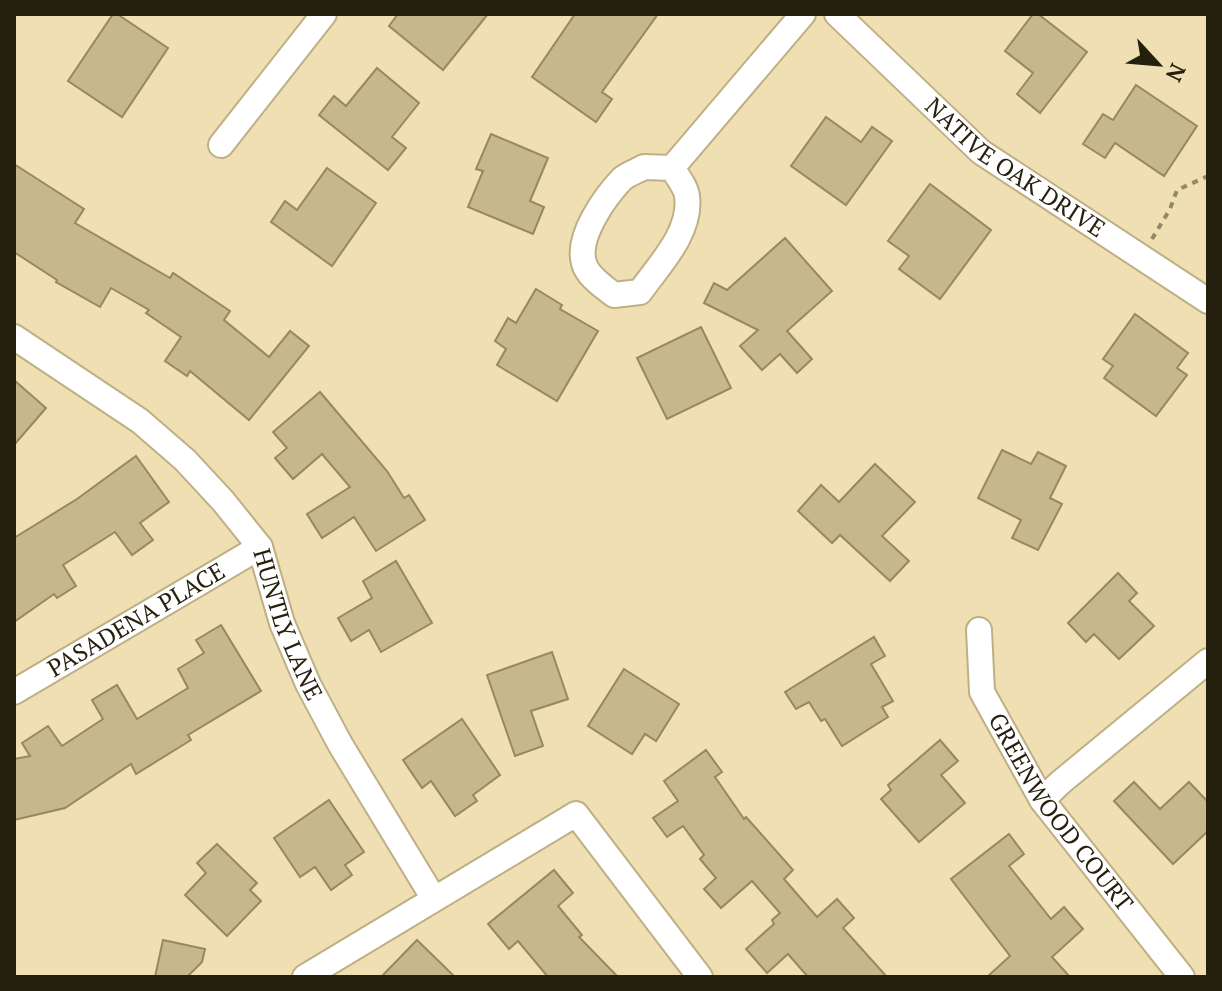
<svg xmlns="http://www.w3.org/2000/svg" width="1222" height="991" viewBox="0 0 1222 991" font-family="'PT Serif',serif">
<rect width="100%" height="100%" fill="#efdfb3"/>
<g fill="#c7b78c" stroke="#97885e" stroke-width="2">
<path d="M113 14H117L168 48 122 117 68 81Z"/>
<path d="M398 14H488L443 70 389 26Z"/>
<path d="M575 14H658L602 92 612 99 596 122 532 77Z"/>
<path d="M1033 14H1038L1087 52 1040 113 1017 94 1033 73 1005 51Z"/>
<path d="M377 68 419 103 392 137 406 148 388 170 319 115 334 96 346 106Z"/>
<path d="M1136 85 1197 126 1164 176 1115 143 1105 158 1083 144 1103 114 1113 120Z"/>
<path d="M826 117 861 142 872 127 892 141 846 205 791 166Z"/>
<path d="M491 134 548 158 530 201 544 207 533 234 468 207 483 171 476 169Z"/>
<path d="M14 164 84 209 75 223 170 278 173 273 230 311 224 320 269 357 290 331 309 346 249 420 190 371 187 376 165 361 181 337 146 313 149 310 111 288 100 307 56 282 57 280 14 252Z"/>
<path d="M327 168 376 203 332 266 271 222 285 201 297 210Z"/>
<path d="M930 184 991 230 940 299 899 269 909 256 888 241Z"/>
<path d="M785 238 832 291 787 331 812 359 797 373 780 354 762 370 740 346 758 330 704 303 714 283 727 290Z"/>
<path d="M536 289 562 305 560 309 598 331 557 401 497 365 506 349 495 341 508 318 516 323Z"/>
<path d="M1135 314 1188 353 1177 368 1187 375 1156 416 1104 378 1113 366 1103 359Z"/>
<path d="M701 327 731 388 667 419 637 358Z"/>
<path d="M14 380 46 408 14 445Z"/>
<path d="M320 392 387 471 404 498 409 495 425 520 376 551 354 517 322 538 307 514 350 487 322 454 293 479 275 458 287 448 273 432Z"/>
<path d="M1002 450 1031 464 1038 452 1066 466 1050 498 1062 504 1038 550 1012 538 1021 520 978 498Z"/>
<path d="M136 456 169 502 140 523 153 540 132 555 115 532 63 565 76 586 57 598 54 594 14 622V538L77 499Z"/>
<path d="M875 464 915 502 882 536 909 561 890 581 840 535 832 543 798 511 821 485 839 502Z"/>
<path d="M396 561 432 623 381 652 369 630 351 641 338 618 372 598 363 581Z"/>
<path d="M1118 573 1137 593 1129 601 1154 626 1119 659 1094 634 1086 642 1068 623Z"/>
<path d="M221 625 261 691 188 735 191 740 136 774 131 764 65 808 14 820V759L30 756 22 743 48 726 62 746 103 719 92 700 117 685 137 719 188 688 178 669 204 653 196 640Z"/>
<path d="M874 637 885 656 871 664 893 701 882 707 888 717 842 746 825 719 821 721 809 702 796 709 785 692Z"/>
<path d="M552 652 568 699 531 711 543 746 515 756 487 675Z"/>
<path d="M624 669 679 704 656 741 645 734 632 754 588 726Z"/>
<path d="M462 719 500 775 473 795 477 801 455 816 431 781 422 788 403 760Z"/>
<path d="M940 740 958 761 941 775 965 803 919 842 881 799 891 790 888 785Z"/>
<path d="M706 750 722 772 715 777 744 819 746 817 793 870 784 879 817 917 837 899 854 918 843 928 887 977H808L788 954 767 973 746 949 774 924 772 920 780 913 752 881 721 908 704 889 716 878 700 859 704 855 683 826 667 837 653 818 678 801 664 781Z"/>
<path d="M1134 782 1160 809 1189 782 1208 802V831L1173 864 1114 801Z"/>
<path d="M329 800 364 852 345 865 352 875 331 890 315 867 300 877 274 838Z"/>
<path d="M1009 834 1024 854 1009 866 1051 919 1064 907 1083 929 1052 957 1070 977H987L1010 956 951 879Z"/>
<path d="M217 844 257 883 250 890 261 901 227 936 185 895 206 873 197 863Z"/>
<path d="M554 870 573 893 558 906 582 935 579 937 618 977H548L518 941 509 949 488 924Z"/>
<path d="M163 940 205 949 202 962 187 977H155Z"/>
<path d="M417 940 455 977H381Z"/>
</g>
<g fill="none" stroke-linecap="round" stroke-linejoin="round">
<g stroke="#bfaf84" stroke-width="28">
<g id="minor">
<path id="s1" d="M837 14 981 152 1208 301"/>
<path d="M221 145 324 14"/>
<path d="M644 167 672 168C677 176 686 187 687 196 692 232 659 265 640 292L614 295C604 287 587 276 584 263 576 237 605 197 622 179 628 174 637 171 644 167Z"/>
<path d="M672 168 803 14"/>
<path id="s2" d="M14 337 140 421 185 460 223 501 260 547 282 623 308 684 340 744 434 899"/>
<path id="s3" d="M979 630 982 692 1042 800 1182 977"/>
<path id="s4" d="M14 692 260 547"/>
<path d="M1042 800 1061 782 1208 661"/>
<path d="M305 977 576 814 700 977"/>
</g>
</g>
<path stroke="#938868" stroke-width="4" stroke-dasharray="6 6" stroke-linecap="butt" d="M1152 239 1170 209 1177 190 1208 176"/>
<use href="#minor" stroke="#fff" stroke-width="24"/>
</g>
<g text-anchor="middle" stroke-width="6" stroke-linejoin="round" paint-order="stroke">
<g font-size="24" fill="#251f0e" stroke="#efdfb3">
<text dy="8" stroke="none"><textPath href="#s1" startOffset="236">NATIVE OAK DRIVE</textPath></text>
<text dy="8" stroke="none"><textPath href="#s4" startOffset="142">PASADENA PLACE</textPath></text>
<text dy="8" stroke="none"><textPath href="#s2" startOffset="408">HUNTLY LANE</textPath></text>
<text dy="8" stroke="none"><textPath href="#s3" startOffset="206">GREENWOOD COURT</textPath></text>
</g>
</g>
<rect width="1222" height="991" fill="none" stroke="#251f0e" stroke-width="32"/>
<g transform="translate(1158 64) rotate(116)" stroke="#efdfb3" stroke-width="6" paint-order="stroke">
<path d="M0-6L14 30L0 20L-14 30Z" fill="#251f0e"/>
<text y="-12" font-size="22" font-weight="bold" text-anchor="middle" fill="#251f0e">N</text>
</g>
</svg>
